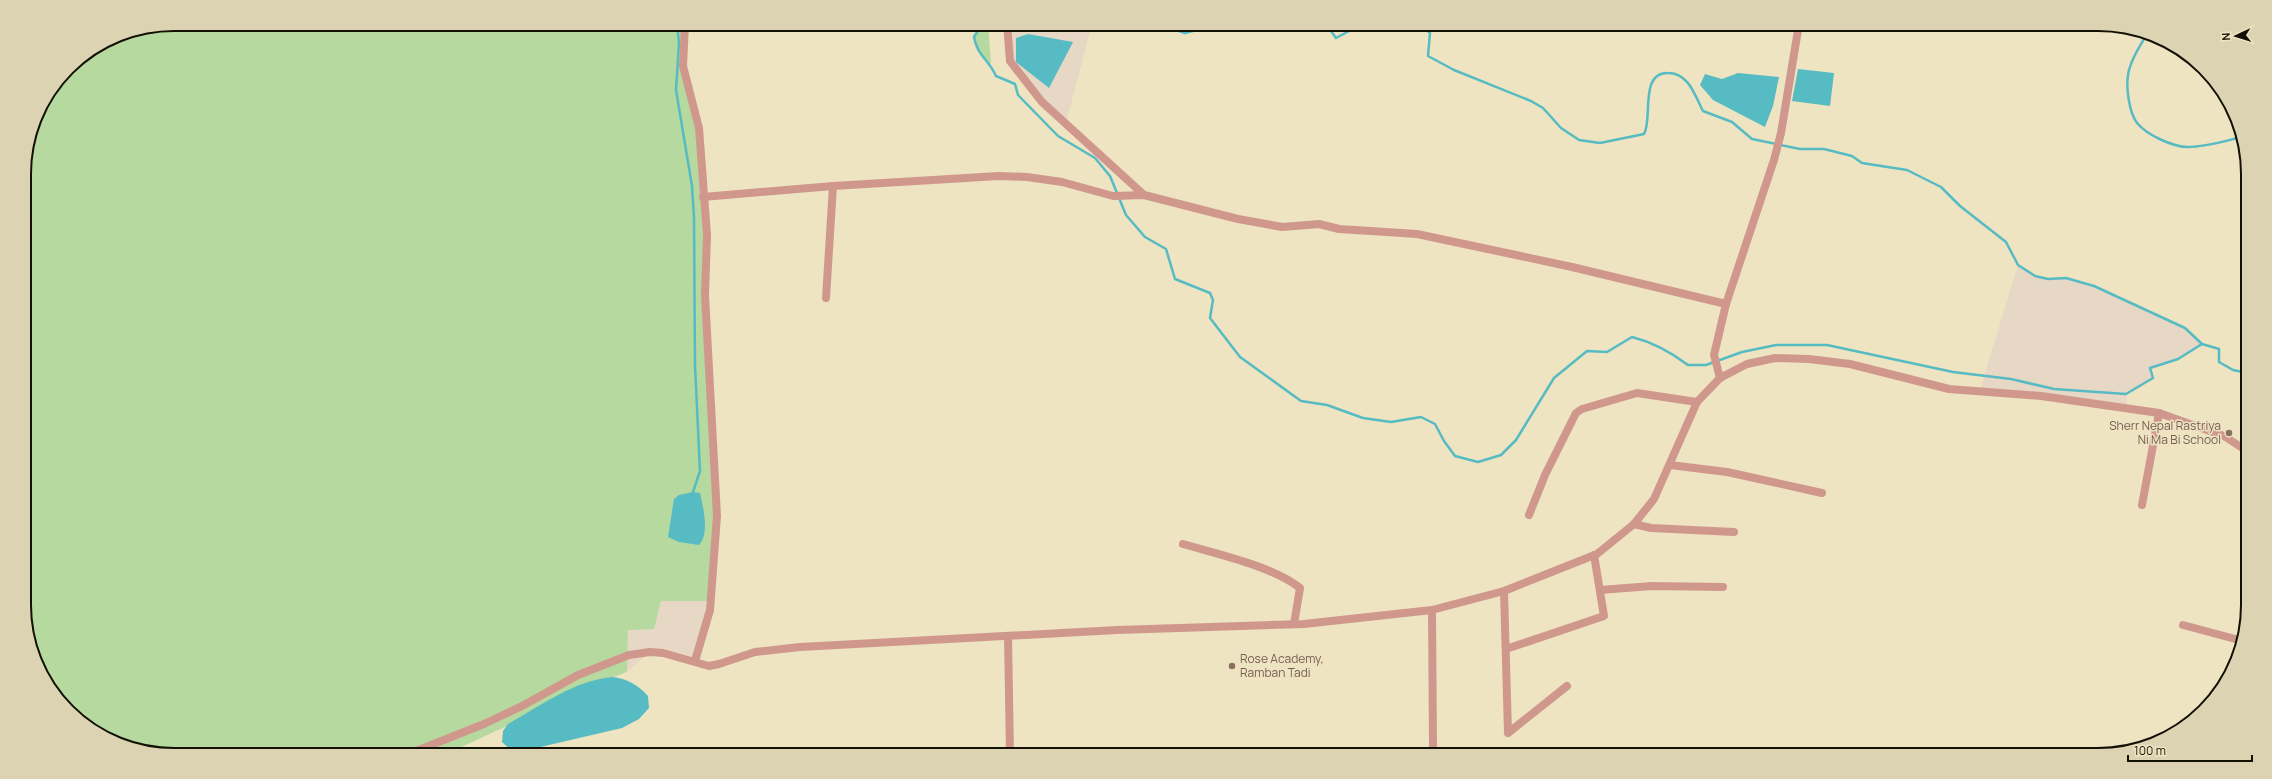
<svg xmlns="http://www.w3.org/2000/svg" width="2272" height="779" viewBox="0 0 2272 779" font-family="Manrope,sans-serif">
<rect width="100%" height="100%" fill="#eee4c1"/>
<g fill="#e7d7c5">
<path d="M1007 24H1092L1066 123 1010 61Z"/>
<path d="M2018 265 2035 276 2048 279 2066 278 2094 286 2187 330 2202 344 2178 359 2151 368 2153 378 2127 394 2126 407 1981 391 1984 376Z"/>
<path d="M661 601H711L695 661 650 652 627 672 628 630Z"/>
</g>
<g fill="#b5d99f">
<path d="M174 24H685L683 66 703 171 705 295 715 471 711 601H661L654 629 628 630 627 672 568 694 511 724 444 755H174L135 750 99 735 61 704 40 671 27 634 24 165 39 108 68 68 117 35Z"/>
<path d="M982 24H988L991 64 976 49 974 37Z"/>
</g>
<g fill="#56bbc3">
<path d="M1028 34 1073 42 1049 88 1016 62V38Z"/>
<path d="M1798 69 1834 73 1830 106 1792 101Z"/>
<path d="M1738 73 1779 77 1773 106 1765 127 1713 100 1700 85 1705 74 1722 79Z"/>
<path d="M693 492 700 493C703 507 710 534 699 545L679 542 668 537 674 499 679 495Z"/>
<path d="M613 677C628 679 638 685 648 696L649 708 639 719 622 728 519 752 512 751 502 742 503 731 508 724C540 706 575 680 613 677Z"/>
</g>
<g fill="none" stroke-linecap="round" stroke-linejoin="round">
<g stroke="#56bbc3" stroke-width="2.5">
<path d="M677 24 679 43 676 90 692 186 694 218 695 365 700 471 693 492"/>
<path d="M982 24 974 37C977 55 989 60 996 76L1015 84 1018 95 1058 136 1095 158 1110 176 1126 215 1145 237 1166 249 1175 279 1210 293 1213 300 1210 318 1240 357 1301 401 1327 405 1363 418 1391 422 1421 417 1435 424 1444 441 1455 456 1478 462 1501 455 1516 440 1554 378 1587 351 1607 352 1632 337C1652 342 1672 353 1688 365H1706L1742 352 1776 345H1827L1953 372 2011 379 2054 389 2126 394 2153 378 2150 368 2178 359 2202 344 2219 349V362L2233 370 2247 373"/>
<path d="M1158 24 1185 33 1204 28 1206 24"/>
<path d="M1326 24 1336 38 1362 24"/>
<path d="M1421 24 1430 33 1428 56 1454 70 1531 101 1543 108 1561 128 1579 140 1600 143 1644 134C1653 120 1639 72 1668 73 1689 73 1695 96 1703 111L1732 122 1752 139 1800 149H1824L1852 156 1862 163 1907 170 1941 187 1960 206 2006 242 2018 265 2035 276 2048 279 2066 278 2094 286 2185 328 2202 344"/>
<path d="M2147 34C2140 46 2130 61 2128 75 2126 88 2129 112 2137 123 2147 135 2173 147 2188 147 2206 147 2225 141 2242 137"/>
</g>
<g stroke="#d0988d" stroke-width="8">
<path d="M685 24 683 66 699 128 707 235 705 295 717 516 710 610 695 661"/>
<path d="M1007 24 1010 61 1042 102 1144 195"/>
<path d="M703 197 833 186 999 176 1027 177 1062 182 1113 196 1144 195 1238 219 1282 227 1319 224 1339 229 1417 234 1572 267 1726 304"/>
<path d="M826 298 833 186"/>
<path d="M1720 378 1714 355 1726 304 1774 160 1781 133 1799 24"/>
<path d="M1670 465 1727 472 1822 493"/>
<path d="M2142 505 2159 413"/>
<path d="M1529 515 1545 475 1576 413 1582 409 1637 393 1697 402"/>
<path d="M1634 524 1651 528 1734 532"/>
<path d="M1183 544C1217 554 1272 566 1300 588L1294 624"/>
<path d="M1600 590 1652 586 1723 587"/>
<path d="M1504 591 1508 733 1567 686"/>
<path d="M1432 610 1433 746"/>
<path d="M2183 625 2239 640H2243"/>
<path d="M1008 636 1010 755"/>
<path d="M1506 649 1604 616 1594 555"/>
<path d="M406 755 484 724 522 706 578 675 629 655 650 652 663 653 709 666 719 664 755 652 800 647 1117 630 1304 624 1432 610 1504 591 1597 554 1634 524 1654 499 1697 402 1720 378 1747 364 1775 358 1809 359 1850 364 1949 389 2041 396 2159 413 2224 436 2247 451"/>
</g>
</g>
<g fill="#8d6e63" stroke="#eee4c1" stroke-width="1.5">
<circle cx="2229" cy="433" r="4"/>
<circle cx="1232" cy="666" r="4"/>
</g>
<g text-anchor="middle" stroke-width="3" stroke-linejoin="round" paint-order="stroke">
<g font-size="12" fill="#785e54" stroke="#eee4c1" text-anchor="end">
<text x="2221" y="430">Sherr Nepal Rastriya<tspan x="2221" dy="14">Ni Ma Bi School</tspan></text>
<text x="1240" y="663" text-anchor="start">Rose Academy,<tspan x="1240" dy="14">Ramban Tadi</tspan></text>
</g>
</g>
<path d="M0 0H2272V779H0ZM174 31H2098A143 143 0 0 1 2241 174V605A143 143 0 0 1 2098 748H174A143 143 0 0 1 31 605V174A143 143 0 0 1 174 31Z" fill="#dcd3b2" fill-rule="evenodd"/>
<path fill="none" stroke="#131004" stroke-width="2" d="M174 31H2098A143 143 0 0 1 2241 174V605A143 143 0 0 1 2098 748H174A143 143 0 0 1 31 605V174A143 143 0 0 1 174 31Z"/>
<g transform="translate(2236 36) rotate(266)" stroke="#eee4c1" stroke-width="3" paint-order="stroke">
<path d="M0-3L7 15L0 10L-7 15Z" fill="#131004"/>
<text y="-6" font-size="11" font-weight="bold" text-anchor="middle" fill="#131004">N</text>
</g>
<path d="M2128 755v6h124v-6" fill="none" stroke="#131004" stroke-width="2"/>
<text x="2134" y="755" font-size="12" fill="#131004" stroke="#eee4c1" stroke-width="3" paint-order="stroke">100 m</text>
</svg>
